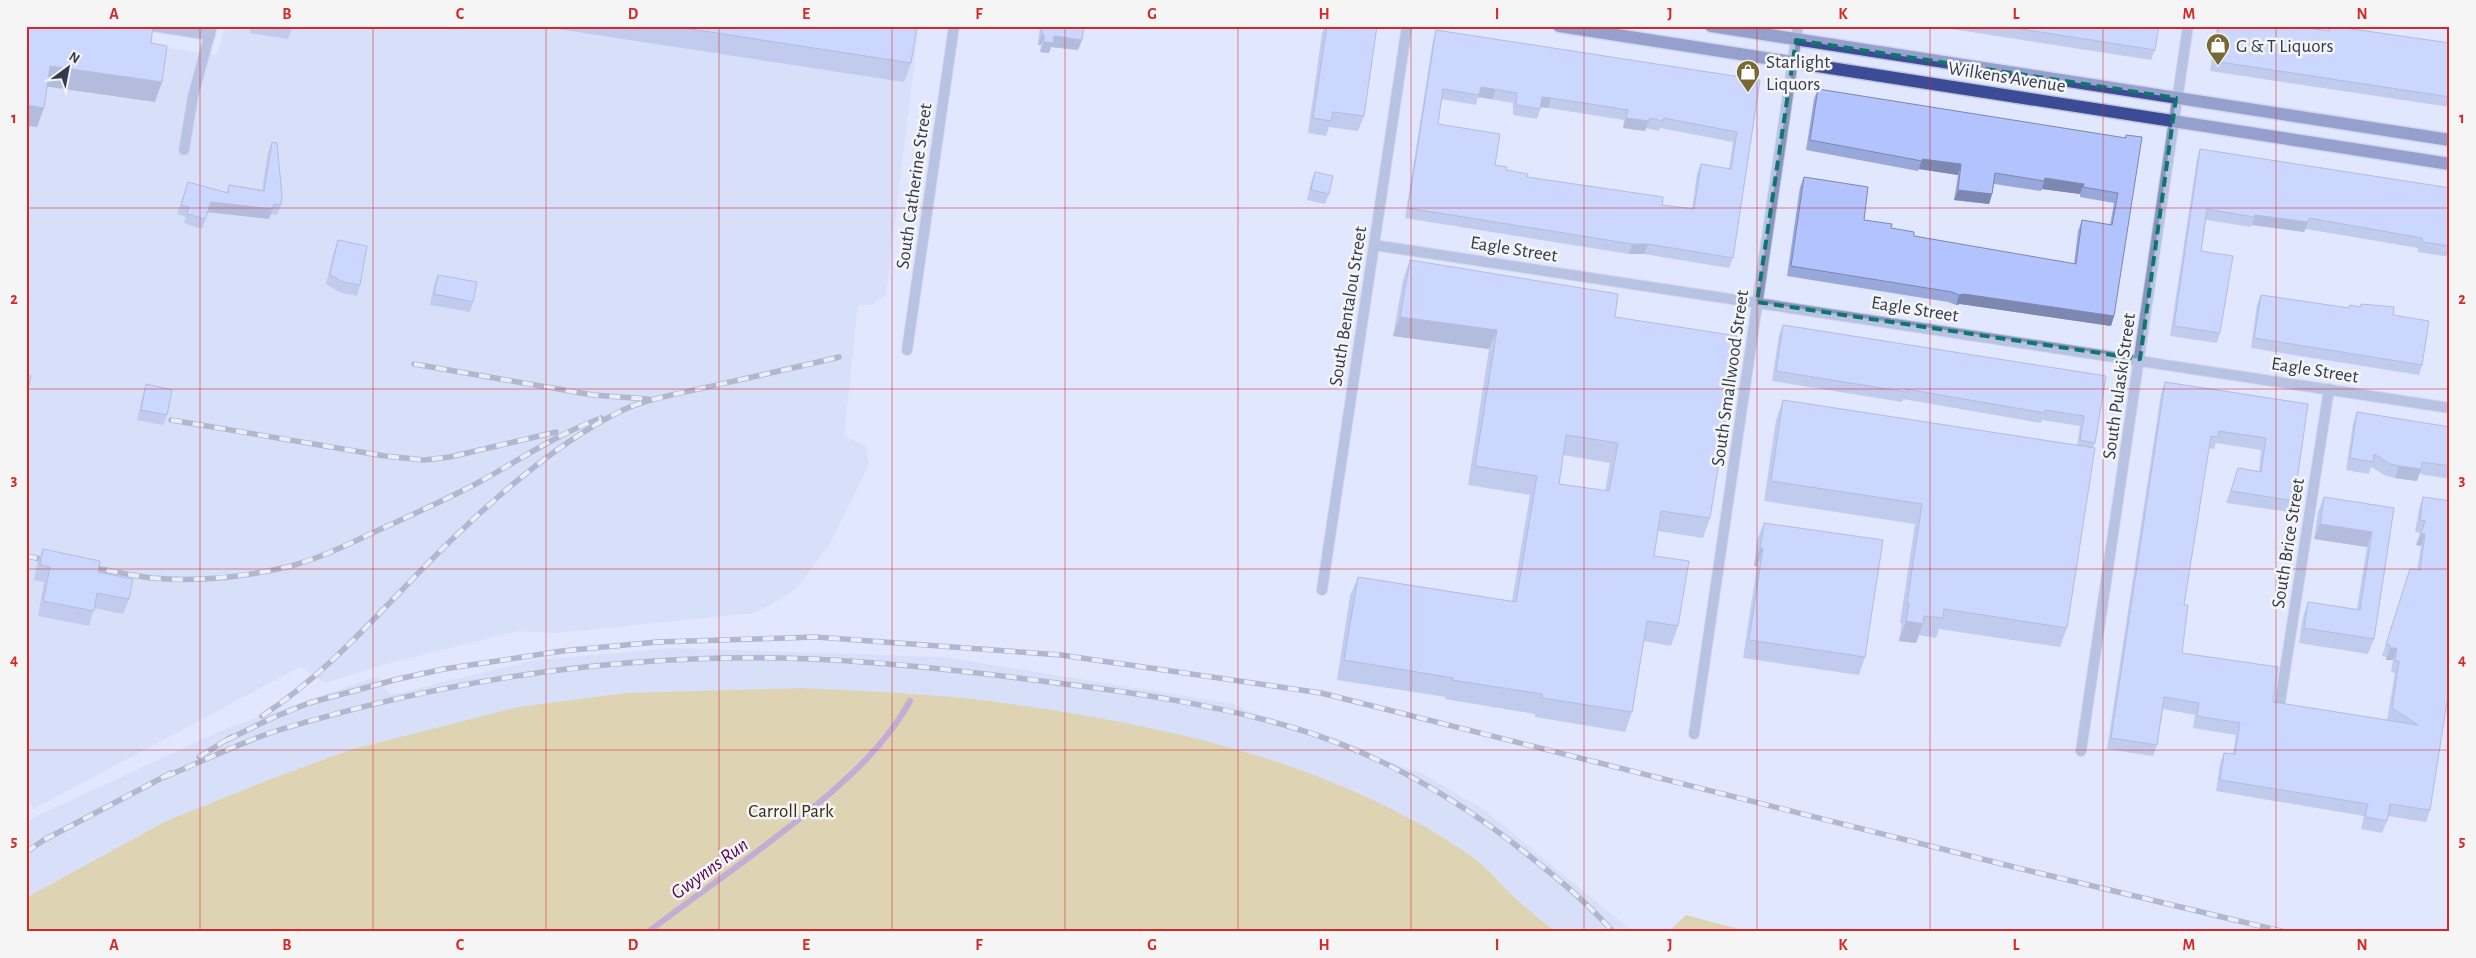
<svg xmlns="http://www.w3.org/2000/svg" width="2476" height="958" viewBox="0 0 2476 958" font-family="'Alegreya Sans',sans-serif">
<rect width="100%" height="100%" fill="#e0e7ff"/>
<g fill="#ced6f0">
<path d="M26 26 216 55 226 26H919L886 295 871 305H858L844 436 866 446 869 464 831 542 797 588 771 605 754 613 556 633 518 631 382 665 325 683 300 667 33 809 26 791Z"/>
<path d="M675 648 944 657 1228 703 1423 774 1486 811 1633 932H1556L1517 901 1472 857 1404 816 1335 783 971 699 802 688 626 693 518 707 353 749 276 777 164 822 26 898V823L41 814 225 729 378 676 390 695 535 660Z"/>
</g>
<g fill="#dbbb55">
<path d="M802 688C859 691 916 693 973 699 1143 720 1328 757 1471 856 1487 867 1501 885 1515 898 1528 910 1542 921 1556 932H26V898L164 822 276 777 353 749 518 707 626 693Z"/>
<path d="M1686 915 1750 932H1668Z"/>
</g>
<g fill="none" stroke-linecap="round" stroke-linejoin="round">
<path stroke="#a167a3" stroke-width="6" d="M648 932C703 890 761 851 814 807 851 776 887 743 910 701"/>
<g stroke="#bdc4dc" stroke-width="12">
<g id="street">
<path d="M152 26 210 35"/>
<path d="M184 150 193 96 212 26"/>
<path d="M1374 245 2450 408"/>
<path d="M907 350 954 26"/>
<path d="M1322 590 1407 26"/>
<path d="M2280 702 2329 389"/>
<path d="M1694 734 1798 26"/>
<path d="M2081 751 2188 26"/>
</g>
</g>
<g stroke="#bdc4dc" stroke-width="15">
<g id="primary">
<path d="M1559 26 2450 164"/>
<path d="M1711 26 2450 140"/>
</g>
</g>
<use href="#street" stroke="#8794be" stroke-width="10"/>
<use href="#primary" stroke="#3b4b95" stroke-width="12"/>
<g stroke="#757c94" stroke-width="5.5">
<g id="rail">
<path d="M414 364 593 395 648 399"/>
<path d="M171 420 385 456 424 460 450 457 556 432"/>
<path d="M26 556 52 561"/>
<path d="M85 566C107 570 129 575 152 578 196 582 244 577 287 567 323 558 358 539 392 524 422 510 452 497 481 481 521 459 557 434 601 418"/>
<path d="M262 716C341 664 395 592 463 529 509 485 566 438 623 410 647 399 677 394 703 388 748 378 794 368 839 357"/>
<path d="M227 740 272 718 309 703 398 679 444 669 562 651 657 642 816 637 1061 655 1321 693 2018 868 2285 932"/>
<path d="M199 757 231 737"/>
<path d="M165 777C203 761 241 742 279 730 441 681 612 655 781 658 870 660 960 670 1049 682 1131 692 1212 704 1291 727 1377 752 1458 799 1527 854 1557 878 1588 903 1613 932"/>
<path d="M26 852 44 840 171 773"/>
</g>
</g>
<use href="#rail" stroke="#f5f5f5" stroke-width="4" stroke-dasharray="11" stroke-linecap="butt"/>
</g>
<g fill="#99a8da" fill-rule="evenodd">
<path d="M251 26H293L288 39 250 33Z"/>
<path d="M538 26H917L911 63 904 82Z"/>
<path d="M1040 26H1084L1082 40 1078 50 1051 47 1049 53 1040 52 1041 45H1038Z"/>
<path d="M1325 26H1377L1364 116 1358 131 1329 127 1326 136 1308 133 1322 33Z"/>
<path d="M1932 26H2159L2155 50 2151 60Z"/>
<path d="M2217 26H2294L2328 31 2330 26 2450 43V107L2210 71Z"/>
<path d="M1436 30 1760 80 1733 258 1729 268 1644 254H1629L1405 218 1433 40ZM1478 97 1513 103V115L1537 119 1541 107 1548 108 1624 120 1623 128 1645 131 1646 128 1659 131 1660 128 1733 142 1729 169 1701 164 1697 174 1692 209 1662 205 1527 177 1506 170 1495 165 1438 124 1441 99 1476 105Z"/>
<path d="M1818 89 2125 138 2126 135 2114 316 2111 326 1960 304 1956 305 1948 302 1787 276 1800 187 1804 177 1864 220 1914 236 2074 264 2078 231 2082 220 2110 225 2114 203 2080 197V194L2042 189 2041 191 1994 184 1992 194 1989 204 1954 200 1958 175 1919 169 1918 171 1806 150 1814 99Z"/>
<path d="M272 142 281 205 277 215 271 214 269 219 208 212 202 229 184 223 186 217 177 214 188 182 226 193 229 185 262 190 268 152Z"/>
<path d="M2200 149 2450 188V257L2418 252V248L2306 229 2304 232 2252 225 2251 227 2206 220 2201 251 2220 333 2217 343 2170 336 2197 159Z"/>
<path d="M1315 172 1329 194 1325 204 1307 200 1311 182Z"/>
<path d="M338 240 360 285 357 296 339 292 326 284 334 251Z"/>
<path d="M1410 260 1615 317 1710 518 1703 538 1658 531 1654 556 1678 626 1671 646 1644 641 1632 712 1625 732 1535 717V714L1445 699 1446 697 1337 680 1350 596 1358 577 1512 601 1530 495 1468 485 1489 349 1393 336 1403 280ZM1563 455 1610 463 1605 491 1559 484Z"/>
<path d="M438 275 473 302 470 312 430 305 434 285Z"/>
<path d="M2261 295 2349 308 2350 305 2360 307 2361 304 2393 315 2422 365 2419 375 2251 348 2257 305Z"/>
<path d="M1783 325 2106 376 2095 443 2093 448 2067 628 2060 647 1939 629 1936 638 1919 635 1916 643 1899 641 1902 623H1900L1915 524 1764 501 1776 420 1783 400 2077 445 2080 426 2042 420 2041 423 1903 399 1902 402 1772 381 1779 335Z"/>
<path d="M2165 382 2308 404 2294 501 2289 512 2226 503 2238 468 2259 471 2261 450 2216 443 2214 449 2209 448 2184 605 2182 653 2273 702 2387 720 2395 673 2391 672 2393 660H2386V657L2382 656 2410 569 2417 570 2421 546 2416 545 2420 533 2415 532 2419 509 2423 497 2448 501 2450 491V683L2430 810 2426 822 2388 816 2387 821 2382 833 2361 829 2364 816 2216 791 2220 764 2224 753 2233 754 2236 735 2193 728 2195 715 2163 709 2157 745 2153 756 2107 749 2161 394Z"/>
<path d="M146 384 167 415 163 425 137 420 143 394Z"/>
<path d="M2357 412 2450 427V479L2419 474 2417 481 2395 478 2386 476 2371 467 2369 474 2346 470 2353 424Z"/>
<path d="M2324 497 2394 508 2374 639 2368 654 2299 643 2303 617 2308 602 2357 609 2367 547 2314 539 2318 512Z"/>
<path d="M1764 523 1865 657 1859 675 1743 658 1757 566H1754L1757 540Z"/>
<path d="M43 549 98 572 129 599 123 614 94 608 89 626 38 616 44 582 34 580 37 564Z"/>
</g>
<g fill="#7d88b1">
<path d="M1042 34 1044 35 1041 45H1038Z"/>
<path d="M1054 36 1082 40 1078 50 1051 47 1049 53 1040 52 1044 42Z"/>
<path d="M50 66 162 82 155 102 43 86Z"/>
<path d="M1481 87 1496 89 1492 99 1478 97Z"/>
<path d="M1542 97 1551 98 1548 108 1538 107Z"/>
<path d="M26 105 44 108 37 127 26 126Z"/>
<path d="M1626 118 1649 121 1645 131 1623 128Z"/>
<path d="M1922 159 1961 164 1958 175 1919 169Z"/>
<path d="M2045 178 2084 184 2080 194 2042 189Z"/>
<path d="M1958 190 1992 194 1989 204 1954 200Z"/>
<path d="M211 202 273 209 269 219 207 212Z"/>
<path d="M2255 215 2308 222 2304 232 2252 225Z"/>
<path d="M1632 244H1648L1644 254H1629Z"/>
<path d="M1964 294 2114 316 2111 326 1960 304 1956 305 1959 295Z"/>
<path d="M1400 317 1497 330 1489 349 1393 336Z"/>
<path d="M2399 466 2421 469 2417 481 2395 478Z"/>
<path d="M2320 524 2372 532 2367 547 2314 539Z"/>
<path d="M2421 534H2425L2421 546 2416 545Z"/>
<path d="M1760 548H1763L1757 566H1754Z"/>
<path d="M1906 621 1923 624 1916 643 1899 641Z"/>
<path d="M2390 648H2397L2393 660H2386Z"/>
</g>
<g fill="#b2c3fd" stroke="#7d88b1" fill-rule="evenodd">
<path d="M26 26H153L151 43 167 46 162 82 50 66 44 108 26 105Z"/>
<path d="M671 26H917L911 63Z"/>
<path d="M1042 26H1084L1082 40 1054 36 1053 43 1044 42V35L1042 34Z"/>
<path d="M1327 26H1377L1364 116 1333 112 1331 121 1313 118Z"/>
<path d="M2002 26H2159L2155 50Z"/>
<path d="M2219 26H2294L2329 31 2330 26H2331L2450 43V97L2213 61Z"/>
<path d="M1436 30 1760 80 1733 258 1648 244H1632L1408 208ZM1481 87 1517 93 1516 105 1540 109 1542 97 1551 98 1628 110 1626 118 1649 121V118L1663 121 1664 118 1737 132 1731 169 1701 164 1694 209 1662 205 1663 197 1527 177 1528 174 1506 170 1507 167 1495 165 1500 134 1438 124 1443 89 1479 95Z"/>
<path d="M1818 89 2126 138V135L2142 137 2114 316 1964 294 1959 295 1952 292 1791 266 1804 177 1868 187 1864 220 1892 224 1891 228 1914 232V236L2076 264 2082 220 2112 225 2118 193 2083 187 2084 184 2045 178 2044 181 1995 173 1992 194 1958 190 1961 164 1922 159V161L1810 140Z"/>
<path d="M272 142 277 143 282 196 281 205 274 204 273 209 211 202 205 219 187 214 189 207 181 205 188 182 228 193 229 185 264 191Z"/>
<path d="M2200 149 2450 188V246L2422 242V238L2309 218 2308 222 2255 215 2254 217 2207 209 2201 251 2233 256 2220 333 2174 326Z"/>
<path d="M1315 172 1333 176 1329 194 1311 190Z"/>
<path d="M338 240 367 246 360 285 343 282 330 274Z"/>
<path d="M1410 260 1618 294 1615 317 1737 336 1736 345 1738 346 1710 518 1661 511 1654 556 1689 561 1678 626 1647 621 1632 712 1542 698V694L1452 680 1453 678 1344 660 1358 577 1516 602 1537 476 1475 466 1497 330 1400 317ZM1566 435 1618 443 1609 491 1559 484Z"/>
<path d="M438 275 477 282 473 302 434 294Z"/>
<path d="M2261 295 2349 308 2350 305 2361 307V304L2394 307 2393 315 2429 321 2422 365 2254 338Z"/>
<path d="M1783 325 2106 376 2095 443 2080 440 2084 416 2045 410V413L1906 389V392L1776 371Z"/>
<path d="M26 375 31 376 26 398Z"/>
<path d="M2165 382 2308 404 2294 501 2231 491 2238 468 2261 472 2266 438 2219 431 2218 437 2211 436 2184 605H2188L2182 653 2278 667 2273 702 2418 725 2392 708 2399 661H2395L2397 648H2390V645L2386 644 2410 569 2420 570 2425 534H2421L2425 521 2420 520 2423 497 2450 501V683L2430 810 2390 804 2387 821 2365 817 2368 804 2220 780 2224 753 2235 754 2240 723 2197 716 2199 703 2164 697 2157 745 2111 738Z"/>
<path d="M146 384 172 390 167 415 141 410Z"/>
<path d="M1783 400 2095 448 2067 628 1944 609 1943 618 1924 616 1923 624 1906 621 1909 604 1907 603 1922 504 1771 481Z"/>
<path d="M2357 412 2450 427V466L2422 462 2421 469 2399 466 2390 464 2374 454 2373 462 2350 458Z"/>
<path d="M2324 497 2394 508 2374 639 2304 628 2308 602 2360 610 2372 532 2320 524Z"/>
<path d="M1764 523 1883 540 1865 657 1749 640 1763 548H1760Z"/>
<path d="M43 549 100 561 98 572 133 579 129 599 97 593 94 611 43 601 50 567 40 565Z"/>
</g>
<path d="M0 0H2476V958H0ZM1796 40 2176 98 2140 359 1757 302Z" fill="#e0e7ff" fill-opacity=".55" fill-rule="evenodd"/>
<path fill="none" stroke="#0f766e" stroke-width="4" stroke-dasharray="10 6" stroke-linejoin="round" d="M1796 40 2176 98 2140 359 1757 302Z"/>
<path fill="none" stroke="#d62828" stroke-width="1" stroke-opacity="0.55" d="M200 26V932M373 26V932M546 26V932M719 26V932M892 26V932M1065 26V932M1238 26V932M1411 26V932M1584 26V932M1757 26V932M1930 26V932M2103 26V932M2276 26V932M26 208H2450M26 389H2450M26 569H2450M26 750H2450"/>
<defs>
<g id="shop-pin" transform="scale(1.25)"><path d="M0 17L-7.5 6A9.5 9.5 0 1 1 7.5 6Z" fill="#786835" stroke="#f5f5f5"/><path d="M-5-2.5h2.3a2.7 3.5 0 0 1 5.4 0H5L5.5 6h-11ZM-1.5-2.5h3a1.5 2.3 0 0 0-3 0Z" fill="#fff"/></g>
</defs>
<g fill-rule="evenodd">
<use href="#shop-pin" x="2218" y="45"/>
<use href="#shop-pin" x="1748" y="72"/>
</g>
<g text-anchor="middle" stroke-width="5" stroke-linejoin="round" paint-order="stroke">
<g font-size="19" fill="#323950" stroke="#f5f5f5" text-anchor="start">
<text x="2236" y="52">G &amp; T Liquors</text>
<text x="1766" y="68">Starlight<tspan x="1766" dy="22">Liquors</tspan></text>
</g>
<g font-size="19" fill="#323950" stroke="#f5f5f5">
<text transform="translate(2007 76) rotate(9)" y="7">Wilkens Avenue</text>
<text transform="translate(913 186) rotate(-82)" y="7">South Catherine Street</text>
<text transform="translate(1514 248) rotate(9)" y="7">Eagle Street</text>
<text transform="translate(1347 306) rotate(-81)" y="7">South Bentalou Street</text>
<text transform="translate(1915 308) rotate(9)" y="7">Eagle Street</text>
<text transform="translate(2315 369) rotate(9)" y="7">Eagle Street</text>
<text transform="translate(1729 378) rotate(-82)" y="7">South Smallwood Street</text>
<text transform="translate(2118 386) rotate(-82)" y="7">South Pulaski Street</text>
<text transform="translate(2287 543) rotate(-81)" y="7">South Brice Street</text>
</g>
<g font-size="19" fill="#352e19" stroke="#f5f5f5">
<text x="791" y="817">Carroll Park</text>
</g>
<g font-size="20" font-style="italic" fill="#570552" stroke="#f5f5f5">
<text transform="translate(709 868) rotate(-36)" y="7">Gwynns Run</text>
</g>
</g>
<rect width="2476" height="958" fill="none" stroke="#f5f5f5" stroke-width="55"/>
<g transform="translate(68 68) rotate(32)" stroke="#f5f5f5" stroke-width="4" paint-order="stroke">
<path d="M0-4L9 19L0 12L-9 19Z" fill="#323950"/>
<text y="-8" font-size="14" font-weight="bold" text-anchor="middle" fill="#323950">N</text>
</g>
<rect x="28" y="28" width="2420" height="902" fill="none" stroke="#d62828" stroke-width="2"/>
<g font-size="16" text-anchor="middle" font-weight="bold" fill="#d62828">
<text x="114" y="19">A</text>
<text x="287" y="19">B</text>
<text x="460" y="19">C</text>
<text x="633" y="19">D</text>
<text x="806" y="19">E</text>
<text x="979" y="19">F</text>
<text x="1152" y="19">G</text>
<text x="1324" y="19">H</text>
<text x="1497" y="19">I</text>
<text x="1670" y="19">J</text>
<text x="1843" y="19">K</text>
<text x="2016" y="19">L</text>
<text x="2189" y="19">M</text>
<text x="2362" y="19">N</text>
<text x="14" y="123">1</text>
<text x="2462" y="123">1</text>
<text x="14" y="304">2</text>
<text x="2462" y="304">2</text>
<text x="14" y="485">3</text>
<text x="2462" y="485">3</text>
<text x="14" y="665">4</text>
<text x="2462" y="665">4</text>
<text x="14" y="846">5</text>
<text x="2462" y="846">5</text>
<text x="114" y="950">A</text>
<text x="287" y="950">B</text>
<text x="460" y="950">C</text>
<text x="633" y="950">D</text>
<text x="806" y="950">E</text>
<text x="979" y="950">F</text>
<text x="1152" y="950">G</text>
<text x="1324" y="950">H</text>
<text x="1497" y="950">I</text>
<text x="1670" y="950">J</text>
<text x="1843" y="950">K</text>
<text x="2016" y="950">L</text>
<text x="2189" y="950">M</text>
<text x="2362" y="950">N</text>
</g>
</svg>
